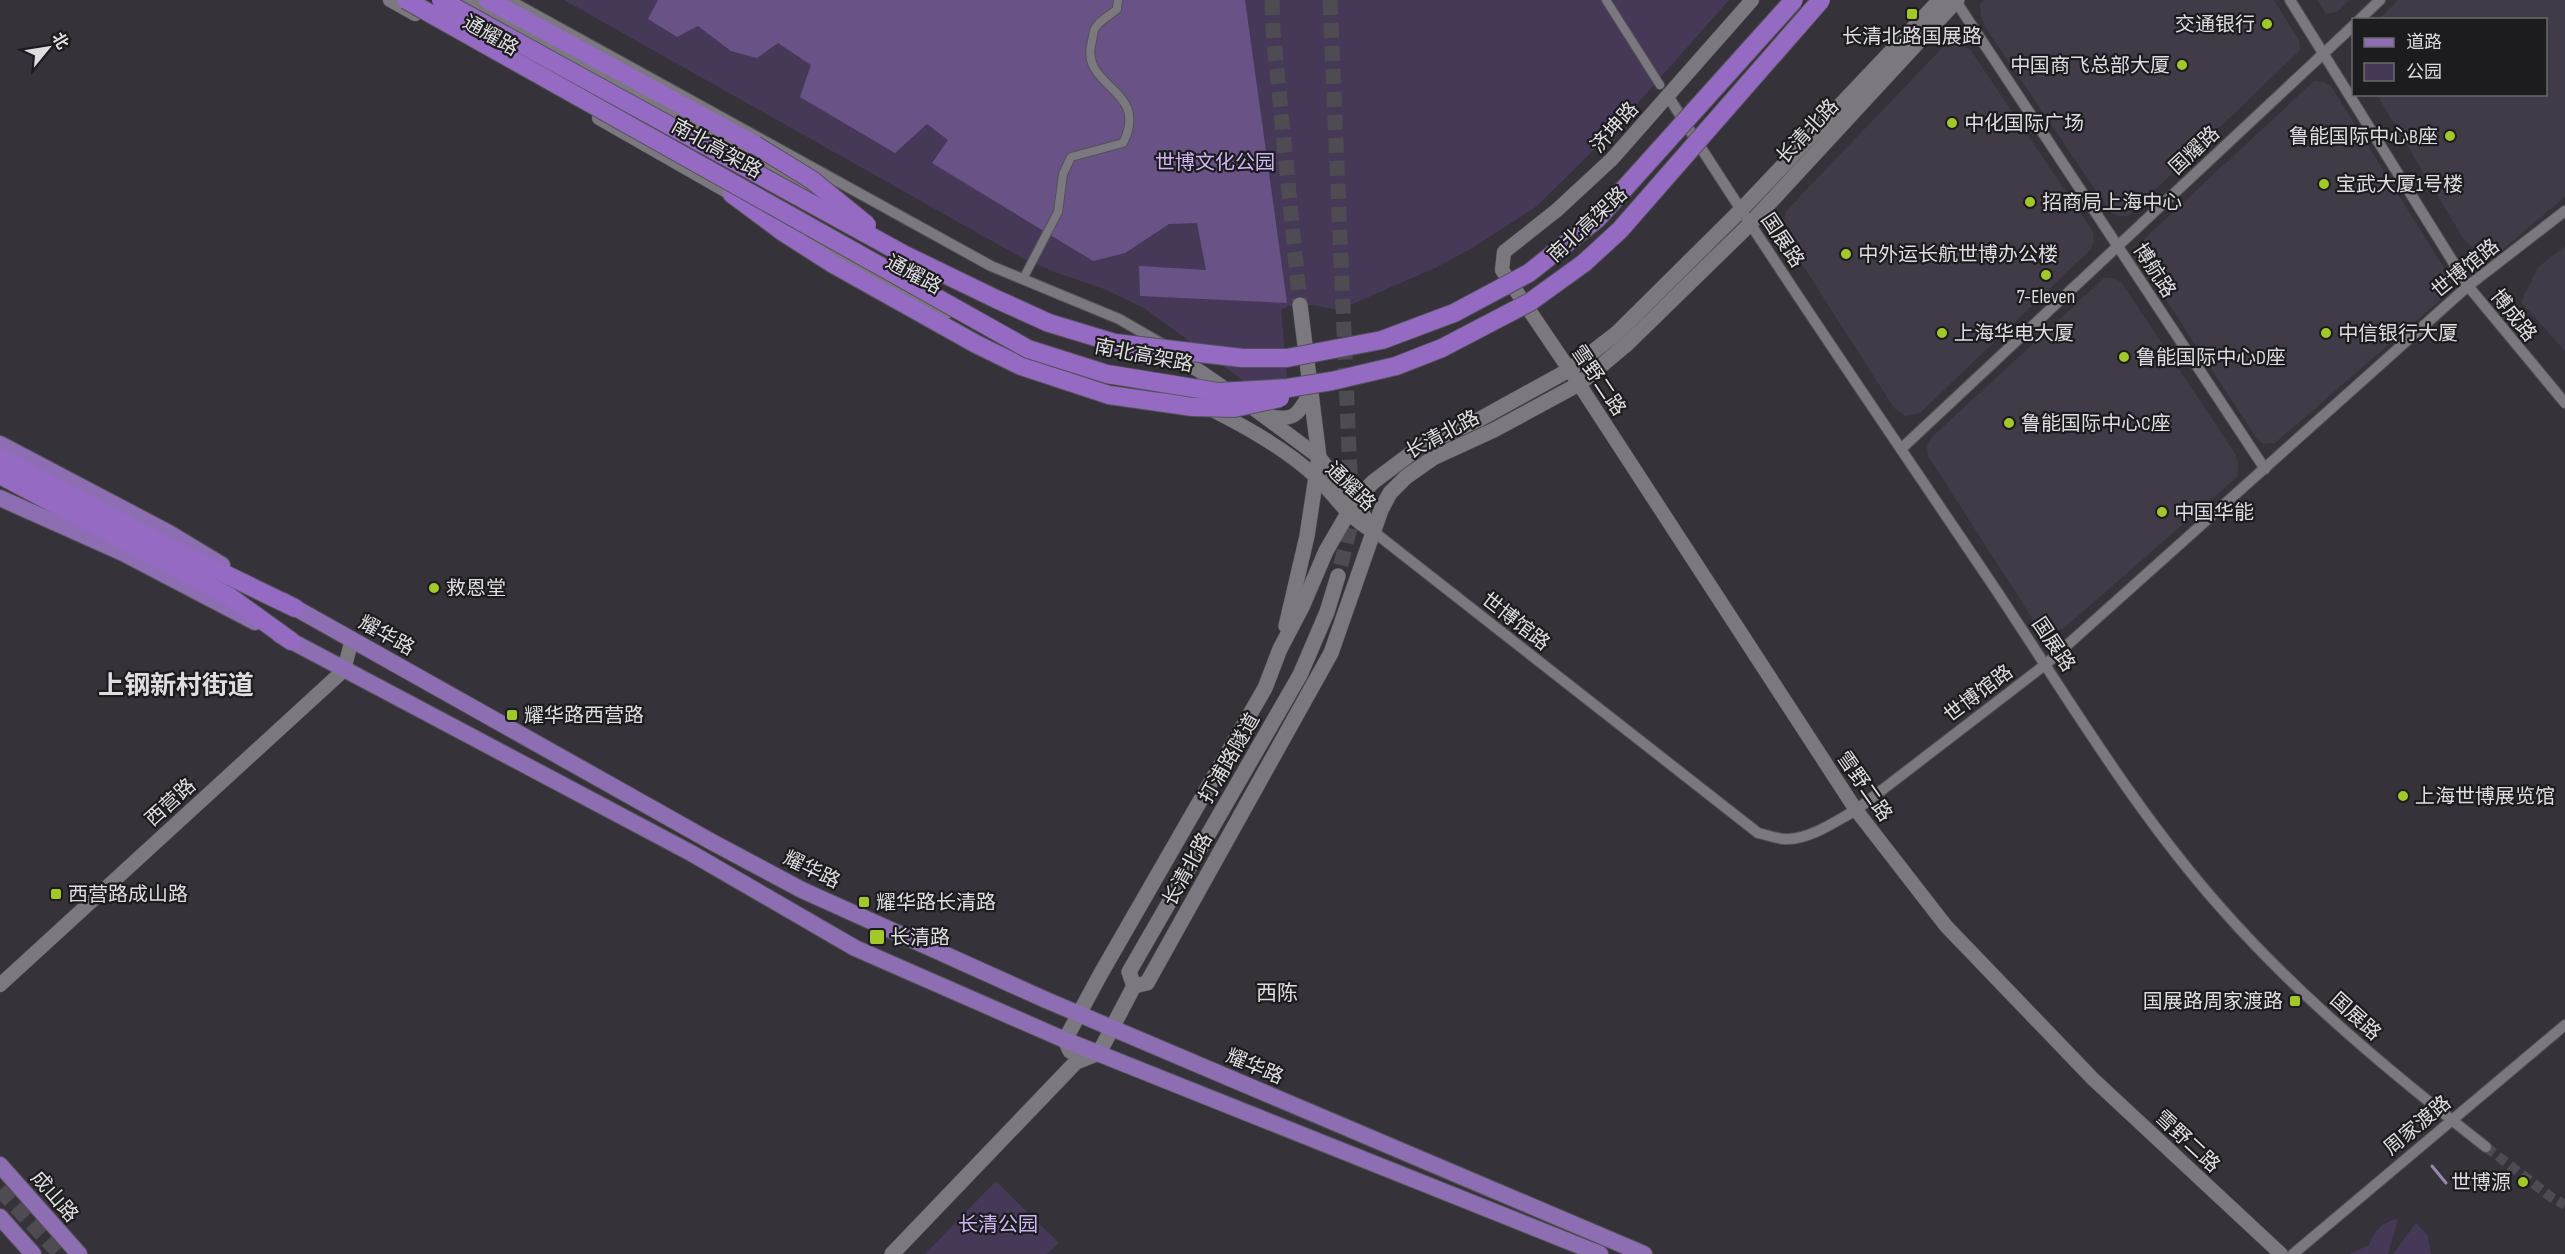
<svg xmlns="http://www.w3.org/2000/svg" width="2565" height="1254" viewBox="0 0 2565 1254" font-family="'Sofia Sans Condensed','Noto Sans SC',sans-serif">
<rect width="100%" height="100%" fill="#353239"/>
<g fill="#403b47">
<path d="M1984 0H2274L2299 40 2300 50 2128 216H2120L2111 213 1985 27 1981 16 1980 4Z"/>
<path d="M2317 0H2349L2337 12 2326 14Z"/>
<path d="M2398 0H2565V197L2502 250 2484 253 2473 248 2463 238 2377 95 2546 94V20L2379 19Z"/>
<path d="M1953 43 1970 49 2093 232 2094 241 2090 250 1920 413 1905 416 1894 408 1786 239 1783 225 1786 211 1943 47Z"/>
<path d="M2314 81 2324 82 2331 86 2449 276V287L2446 295 2275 443 2264 444 2257 439 2142 263V249L2145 238Z"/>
<path d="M2565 246V351L2521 302 2538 267Z"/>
<path d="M2104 278H2114L2121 282 2236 455 2238 464 2237 477 2063 629 2046 631 2036 624 1928 456 1927 446 1932 437Z"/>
</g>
<g fill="#463958">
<path d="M564 0H1729L1613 131 1537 206 1474 247 1437 267 1339 310 1312 305 1288 306 1281 310 1289 399 1284 405 1274 403 1144 308 1104 289 1052 271 1022 258Z"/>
<path d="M996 1181 1059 1243 1047 1254H925Z"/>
<path d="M2398 1219 2388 1254H2349L2369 1245C2375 1230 2382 1222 2398 1219Z"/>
<path d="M2416 1223 2428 1236 2431 1254H2393Z"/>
</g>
<path fill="#695386" d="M658 0H1245L1287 303 1140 296 1139 266 1206 270 1197 223 1169 224 1125 253 1093 261 932 163 948 140 927 124 895 153 800 97 811 65 778 43 757 58 731 51 698 26 677 37 648 19Z"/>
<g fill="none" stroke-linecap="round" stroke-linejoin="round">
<path stroke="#9a89af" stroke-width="3" d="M2432 1166 2446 1183"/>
<path stroke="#4e4c52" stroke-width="10" stroke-dasharray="10 5" stroke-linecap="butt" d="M2486 1147 2551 1197 2565 1205"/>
<g stroke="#4e4c52" stroke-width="15" stroke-dasharray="15 8" stroke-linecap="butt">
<path d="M1272 0 1273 31 1300 305"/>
<path d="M1330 0 1352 520 1338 576"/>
<path d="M0 1190 60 1254"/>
</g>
<g stroke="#535156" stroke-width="10">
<g id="pedestrian">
<path d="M1606 0 1660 85"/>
<path d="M1023 279 1058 212 1063 174 1071 157 1123 143C1151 88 1078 88 1092 41 1093 37 1093 30 1096 27 1100 20 1111 15 1117 9L1118 0"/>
</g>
</g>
<g stroke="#535156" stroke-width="12">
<g id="minor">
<path d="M509 0 991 266 1119 319 1164 345"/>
<path d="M1955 0 2265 469"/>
<path d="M2290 0 2468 286 2565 403"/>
<path d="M2359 20 2380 0"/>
<path d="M1668 96C1772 261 1883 422 1992 584 2065 693 2133 809 2221 908 2298 996 2394 1075 2486 1147"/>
<path d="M1901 449 2354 25"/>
<path d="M1374 532 1758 833C1767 835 1777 839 1786 839 1809 840 1836 821 1856 810L2046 664 2468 286 2565 211"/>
<path d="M2293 1254 2565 1025"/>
</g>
</g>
<g stroke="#535156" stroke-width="15">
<g id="tertiary">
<path d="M390 0 415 14"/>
<path d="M465 0 833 205"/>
<path d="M1752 0 1612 159 1557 210 1504 252 1502 270 1579 384 1856 810 1946 926 2093 1079 2281 1254"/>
<path d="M599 118 739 198"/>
<path d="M789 226 883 281 946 312"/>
<path d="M1161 353 1198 370 1230 392"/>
<path d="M1165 388C1213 409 1279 442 1317 478 1338 499 1346 516 1374 532"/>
<path d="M1246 403 1319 457 1355 501 1373 530"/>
<path d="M1269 416C1295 422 1298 414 1310 393"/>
<path d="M0 985 344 670 352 639"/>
</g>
</g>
<g stroke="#535156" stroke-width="16">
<g id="secondary">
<path d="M1286 626 1307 536 1319 457 1300 305"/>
<path d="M1134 986 1129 972 1300 675 1327 612 1338 576"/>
<path d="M1070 1051 1065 1040 1100 975 1265 688 1280 649 1302 607 1326 551 1355 501 1373 482 1421 446 1480 419 1569 370 1617 333 1740 211 1940 0"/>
<path d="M892 1254 1076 1062 1099 1053 1134 986 1147 983 1331 653 1381 510 1390 493 1406 477 1433 458 1494 430 1579 384 1627 344 1750 224 1957 0"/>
</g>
</g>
<g stroke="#535156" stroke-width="18">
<g id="primary">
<path d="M0 444 169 533 222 565"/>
<path d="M0 498 123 553 255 622"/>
<path d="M283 601 712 842 802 890 1046 1000 1644 1254"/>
<path d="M280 635 691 853 855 948 1065 1040 1600 1254"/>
<path d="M0 1165 79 1254"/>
<path d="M0 1217 33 1254"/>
</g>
</g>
<g stroke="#535156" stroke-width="20">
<g id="trunk">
<path d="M488 0 755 145"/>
<path d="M732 194 783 232 833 264 976 344 1021 366 1109 395 1193 407"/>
<path d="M0 457 165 545 295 608"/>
<path d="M0 475 230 597 291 641"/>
</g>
</g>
<use href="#pedestrian" stroke="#7b787f" stroke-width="8"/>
<use href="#minor" stroke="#7b787f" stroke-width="10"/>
<use href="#tertiary" stroke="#7b787f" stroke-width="14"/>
<use href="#secondary" stroke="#7b787f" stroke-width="15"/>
<use href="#primary" stroke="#8e6eb2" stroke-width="16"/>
<use href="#trunk" stroke="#946ac3" stroke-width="18"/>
<g stroke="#535156" stroke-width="20" stroke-linecap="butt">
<g id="trunk-bridge">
<path d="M406 0 1028 349 1107 374 1218 392 1288 388 1332 381 1396 366 1442 348 1530 302 1584 263 1620 230 1821 0"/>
<path d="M441 0 903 254 996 299 1049 323 1115 343 1242 358H1287L1382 340 1454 313 1529 273 1597 219 1794 0"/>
<path d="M755 145 812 180 867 225"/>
<path d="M1193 407 1234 408 1280 398"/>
</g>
</g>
<use href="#trunk-bridge" stroke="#946ac3" stroke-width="18"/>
</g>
<g fill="#a1c92a" stroke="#1c1b1e" stroke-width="2">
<rect x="1906" y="8" width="12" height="12" rx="3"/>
<circle cx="2267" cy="24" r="6"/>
<circle cx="2182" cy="65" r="6"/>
<circle cx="1952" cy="123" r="6"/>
<circle cx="2450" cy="136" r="6"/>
<circle cx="2324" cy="184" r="6"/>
<circle cx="2030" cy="202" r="6"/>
<circle cx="1846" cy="254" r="6"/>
<circle cx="2046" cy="275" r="6"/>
<circle cx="1942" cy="333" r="6"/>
<circle cx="2326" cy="333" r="6"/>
<circle cx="2124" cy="357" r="6"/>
<circle cx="2009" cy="423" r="6"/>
<circle cx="2162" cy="512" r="6"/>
<circle cx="434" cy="588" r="6"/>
<rect x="506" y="709" width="12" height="12" rx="3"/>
<circle cx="2403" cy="796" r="6"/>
<rect x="50" y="888" width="12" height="12" rx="3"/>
<rect x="858" y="896" width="12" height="12" rx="3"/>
<rect x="869" y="929" width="16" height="16" rx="3"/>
<rect x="2289" y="995" width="12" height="12" rx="3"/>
<circle cx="2523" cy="1182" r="6"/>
</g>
<g text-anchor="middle" stroke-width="4.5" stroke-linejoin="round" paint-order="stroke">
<g font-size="20" fill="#dfdde1" stroke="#1c1b1e" text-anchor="start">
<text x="2255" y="31" text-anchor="end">交通银行</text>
<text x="1912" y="43" text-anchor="middle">长清北路国展路</text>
<text x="2170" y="72" text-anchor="end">中国商飞总部大厦</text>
<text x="1964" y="130">中化国际广场</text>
<text x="2438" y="143" text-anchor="end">鲁能国际中心B座</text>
<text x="2336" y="191">宝武大厦1号楼</text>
<text x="2042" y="209">招商局上海中心</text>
<text x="1858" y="261">中外运长航世博办公楼</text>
<text x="2046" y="303" text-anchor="middle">7-Eleven</text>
<text x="1954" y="340">上海华电大厦</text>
<text x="2338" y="340">中信银行大厦</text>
<text x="2136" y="364">鲁能国际中心D座</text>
<text x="2021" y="430">鲁能国际中心C座</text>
<text x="2174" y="519">中国华能</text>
<text x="446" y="595">救恩堂</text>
<text x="524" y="722">耀华路西营路</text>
<text x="2415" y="803">上海世博展览馆</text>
<text x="68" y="901">西营路成山路</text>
<text x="876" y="909">耀华路长清路</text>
<text x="890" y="944">长清路</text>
<text x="2283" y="1008" text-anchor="end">国展路周家渡路</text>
<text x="2511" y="1189" text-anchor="end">世博源</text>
</g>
<g font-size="20" fill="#dfdde1" stroke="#1c1b1e">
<text transform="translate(491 35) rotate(30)" y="7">通耀路</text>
<text transform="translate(1614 127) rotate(-48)" y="7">济坤路</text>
<text transform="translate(1807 131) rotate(-47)" y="7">长清北路</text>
<text transform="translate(717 148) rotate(29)" y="7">南北高架路</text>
<text transform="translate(2194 150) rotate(-43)" y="7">国耀路</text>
<text transform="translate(1587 224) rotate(-43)" y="7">南北高架路</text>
<text transform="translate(1783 240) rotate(56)" y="7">国展路</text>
<text transform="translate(2465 268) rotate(-39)" y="7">世博馆路</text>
<text transform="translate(2155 270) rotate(57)" y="7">博航路</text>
<text transform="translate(914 274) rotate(28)" y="7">通耀路</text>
<text transform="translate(2514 315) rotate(51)" y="7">博成路</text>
<text transform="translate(1144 355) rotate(11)" y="7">南北高架路</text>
<text transform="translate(1599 380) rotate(56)" y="7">雪野二路</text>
<text transform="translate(1442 434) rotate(-28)" y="7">长清北路</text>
<text transform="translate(1351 486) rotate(44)" y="7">通耀路</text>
<text transform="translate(1516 621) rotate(38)" y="7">世博馆路</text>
<text transform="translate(387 635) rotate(29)" y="7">耀华路</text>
<text transform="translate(2054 644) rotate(56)" y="7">国展路</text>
<text transform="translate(1978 693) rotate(-37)" y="7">世博馆路</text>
<text transform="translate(1229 758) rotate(-60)" y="7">打浦路隧道</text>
<text transform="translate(1865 786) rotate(55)" y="7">雪野二路</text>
<text transform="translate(170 802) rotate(-42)" y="7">西营路</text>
<text transform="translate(812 869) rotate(26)" y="7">耀华路</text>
<text transform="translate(1187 869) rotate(-61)" y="7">长清北路</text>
<text transform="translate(2356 1016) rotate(42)" y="7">国展路</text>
<text transform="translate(1255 1066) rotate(23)" y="7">耀华路</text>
<text transform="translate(2417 1125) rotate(-40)" y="7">周家渡路</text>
<text transform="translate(2188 1141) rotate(43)" y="7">雪野二路</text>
<text transform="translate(55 1196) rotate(49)" y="7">成山路</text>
</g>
<g font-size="20" fill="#cfb5f4" stroke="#1c1b1e">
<text x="1215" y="169">世博文化公园</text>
<text x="998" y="1231">长清公园</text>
</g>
<g font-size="21" fill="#dfdde1" stroke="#1c1b1e">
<text x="1277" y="1000">西陈</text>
</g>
<g font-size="26" font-weight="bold" fill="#dfdde1" stroke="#1c1b1e">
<text x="176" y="694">上钢新村街道</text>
</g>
</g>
<rect x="2352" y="18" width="195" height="78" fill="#1c1b1e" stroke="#6a696c" stroke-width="1.5"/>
<rect x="2364" y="38" width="30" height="9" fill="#8e6eb2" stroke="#6a696c" stroke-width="1.5"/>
<text x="2406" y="48" font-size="18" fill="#dfdde1">道路</text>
<rect x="2364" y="63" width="30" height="18" fill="#463958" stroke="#6a696c" stroke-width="1.5"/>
<text x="2406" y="78" font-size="18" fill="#dfdde1">公园</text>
<g transform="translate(48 48) rotate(60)" stroke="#1c1b1e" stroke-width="4.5" paint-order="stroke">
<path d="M0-4.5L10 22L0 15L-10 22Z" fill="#dfdde1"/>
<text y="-9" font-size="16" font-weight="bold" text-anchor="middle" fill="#dfdde1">北</text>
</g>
</svg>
